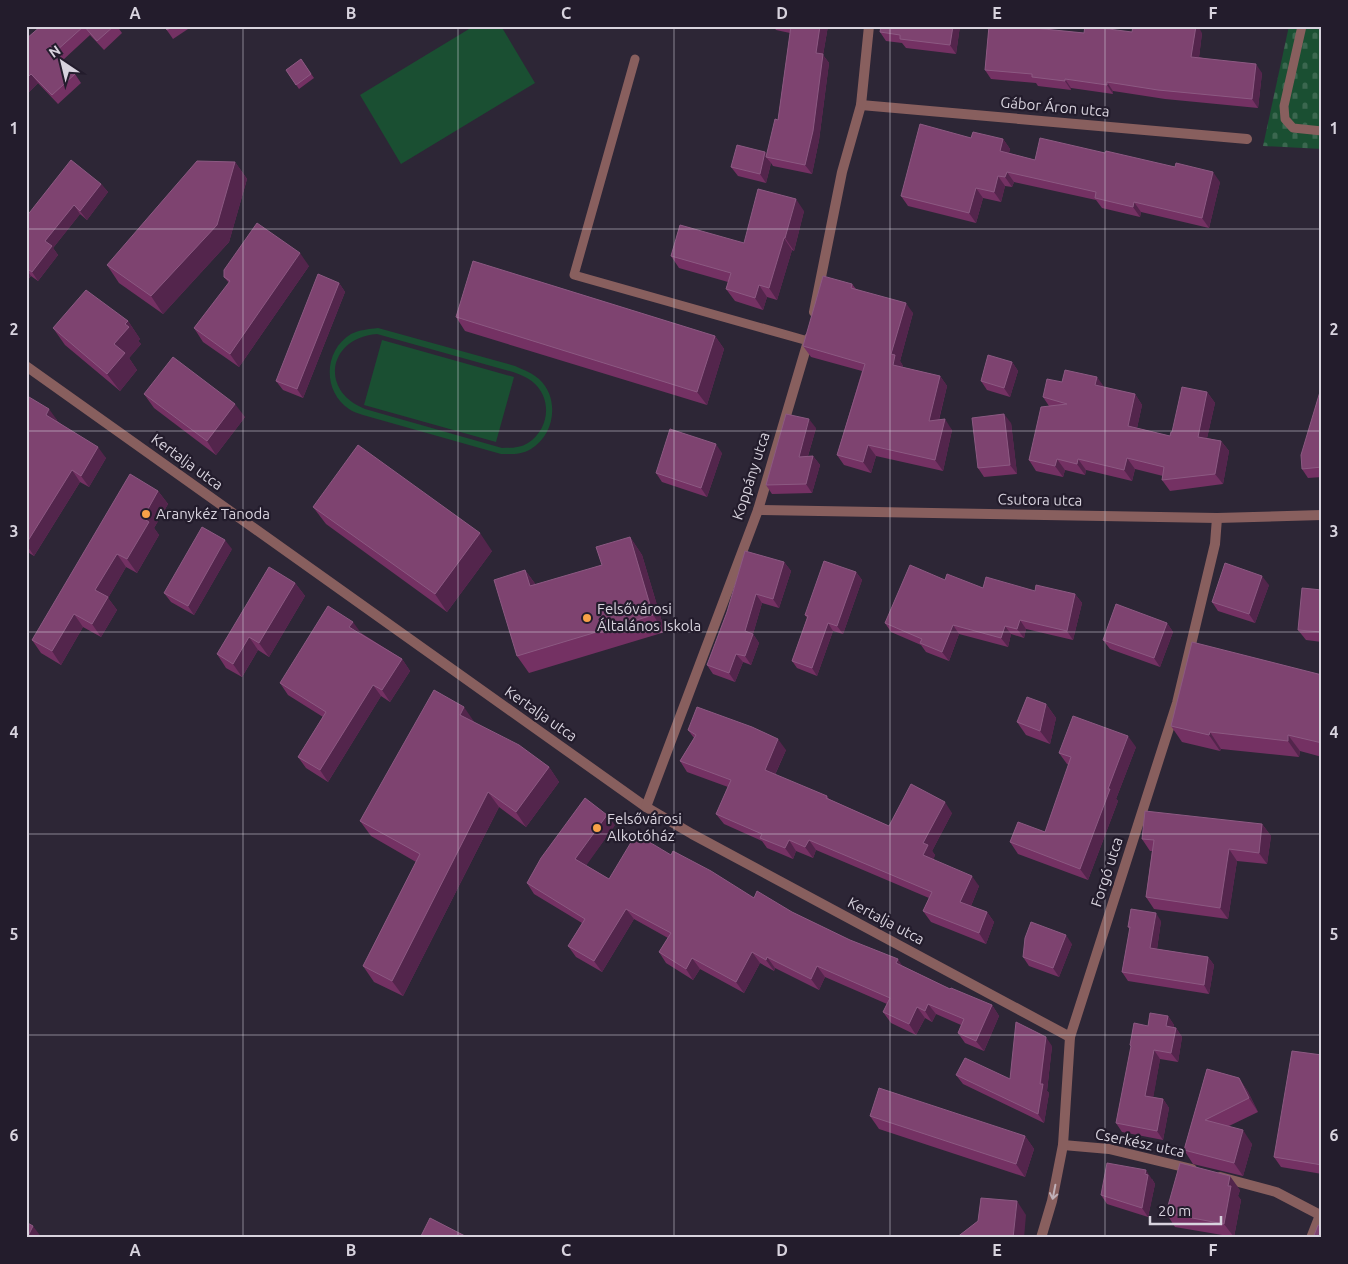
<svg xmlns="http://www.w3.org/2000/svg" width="1348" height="1264" viewBox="0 0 1348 1264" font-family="Ubuntu,sans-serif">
<defs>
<pattern id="cemetery-stones" width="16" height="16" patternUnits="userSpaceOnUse" patternTransform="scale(1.25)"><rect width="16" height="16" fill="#1a4f32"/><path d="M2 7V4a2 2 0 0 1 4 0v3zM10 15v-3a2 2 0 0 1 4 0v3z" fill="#3b674f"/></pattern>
</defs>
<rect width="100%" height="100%" fill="#2d2636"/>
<path fill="url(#cemetery-stones)" d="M1289 26H1322V149L1263 146Z"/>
<g fill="#1a4f32" fill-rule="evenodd">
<path d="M474 26H501L535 83 401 164 360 95Z"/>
<path d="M378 328 515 366C524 370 532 373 539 379 560 398 555 435 531 449 521 455 511 454 501 454L363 415C358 413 353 412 349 409 322 391 324 350 351 334 359 330 369 329 378 328ZM377 334 513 372C522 375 531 379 537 386 552 403 548 430 528 443 520 448 511 448 502 448L365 409C319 391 328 338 377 334Z"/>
<path d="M382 340 514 377 496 442 364 405Z"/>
</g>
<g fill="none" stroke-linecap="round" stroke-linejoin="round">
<g stroke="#885f5e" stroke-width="9">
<path d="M1302 26 1284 106 1285 119 1293 128 1322 131"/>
<path d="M635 59 574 275 808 341"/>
</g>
<g stroke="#885f5e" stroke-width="10">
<path d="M861 105 1247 139"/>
<path d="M814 312 842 172 861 105 869 26"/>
<path d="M26 366 646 807 692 834 1070 1037"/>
<path d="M758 510 1217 518 1322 515"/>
<path d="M646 807 758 510 809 338"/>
<path d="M1063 1145 1109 1149 1192 1169"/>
<path d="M1220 1177 1276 1192 1322 1216"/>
<path d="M1041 1238 1052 1201 1063 1145 1070 1037 1177 703 1215 544 1217 518"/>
<path d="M1311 1238 1320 1215"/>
</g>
</g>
<g fill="#743163">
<path d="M41 26H117L122 33 104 50 90 35 63 60 75 74 81 83 58 104 38 83 26 95Z"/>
<path d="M164 26H190L191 27 173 39Z"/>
<path d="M773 26H828L823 55 829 63 819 140 812 174 773 166 771 163 766 183 738 176 731 167 765 152 767 155 778 120 790 33 776 30Z"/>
<path d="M960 26 956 54 906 48 902 43 886 41 880 32Z"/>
<path d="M989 26H1031V28L1084 33H1202L1199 57 1262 73 1258 108 1165 99 1113 91V94L1071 88V90L1038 86 1036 83 991 79 985 70Z"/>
<path d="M301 59 314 78 299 89 286 70Z"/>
<path d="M971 138 1003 139 1010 149 1009 153 1035 160 1220 182 1209 228 1141 212 1140 217 1102 208 1096 200 1014 182 1012 187 1005 186 1001 202 983 198 976 223 908 206 901 196Z"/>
<path d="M235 162 247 179 229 242 163 314 119 283 107 265Z"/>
<path d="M101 184 108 192 87 220 80 214 53 248 58 255 38 281 31 276 26 282V217Z"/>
<path d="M804 211 794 251 792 250 777 300 767 297 763 310 735 301 726 289 728 282 679 268 671 256 744 243Z"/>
<path d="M309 266 239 367 203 342 194 328 229 283 224 277Z"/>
<path d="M339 283 345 292 303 398 283 390 276 381Z"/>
<path d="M852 284 856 289 913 313 900 361 903 366 902 367 940 376 947 386 939 420 952 430 943 471 876 456 871 473 844 465 837 455 862 371 811 357 803 346Z"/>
<path d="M456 317 715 336 724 349 707 405 465 331Z"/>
<path d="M128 321 140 339 138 341 141 344 129 358 137 370 120 391 65 345 53 328Z"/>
<path d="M1012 362 1018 371 1010 397 987 390 981 381Z"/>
<path d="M1062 382 1105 388 1135 394 1142 405 1137 428 1170 436 1207 392 1215 403 1207 438 1221 441 1229 451 1223 484 1170 491 1162 480 1163 476 1135 469 1132 481 1086 470 1085 475 1065 470 1063 477 1036 471 1029 460 1049 406 1043 397Z"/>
<path d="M1322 385V477L1308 478 1302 469Z"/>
<path d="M144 394 245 417 216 455 154 408Z"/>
<path d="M26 401 57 420V421L106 458 89 487 80 482 34 556 26 551Z"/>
<path d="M1011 423 1017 474 984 477 978 468Z"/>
<path d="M816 428 808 456H813L820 465 812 493 772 494 766 485Z"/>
<path d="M722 453 707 497 662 482 656 473Z"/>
<path d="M158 491 168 504 154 528 159 535 137 573 126 567 108 598 117 610 101 637 83 627 61 665 41 653 32 640Z"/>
<path d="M313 507 492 551 447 612 326 524Z"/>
<path d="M630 537 642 555 665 632 529 673 517 656 525 570 536 585 602 565Z"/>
<path d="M232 549 194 615 171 602 164 593Z"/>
<path d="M784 562 791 571 779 608 762 603 753 634 759 643 751 665 743 662 735 682 713 674 707 665 727 612Z"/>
<path d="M856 572 862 580 843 634 833 631 817 676 797 668 792 661 807 618 805 615Z"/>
<path d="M945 580 983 588 1075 594 1082 603 1073 640 1026 629 1024 638 1011 634 1008 647 959 634 949 661 926 652 921 645 891 632 885 623Z"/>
<path d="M295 583 305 596 269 657 258 650 242 677 226 668 217 654Z"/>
<path d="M1269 585 1255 623 1218 611 1212 602Z"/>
<path d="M1322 590V642L1306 640 1298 630Z"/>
<path d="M1167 623 1173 632 1160 667 1110 649 1103 640Z"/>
<path d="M361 633 402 659 410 671 390 702 381 696 328 782 306 768 298 757 323 717 288 695 280 683Z"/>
<path d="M1322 675V757L1300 751 1299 757 1221 749 1220 751 1182 742 1171 726Z"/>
<path d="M1046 704 1056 718 1050 744 1026 735 1017 722Z"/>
<path d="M475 723 549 767 559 782 526 827 499 807 403 996 374 982 363 966 416 862 371 836 360 821Z"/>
<path d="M688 730 786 750 775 775 827 796 829 799 889 826 952 813 932 851 935 855 933 860 979 886 971 906 987 912 994 922 986 944 931 922 923 911 929 898 816 850 813 858 796 851 793 859 767 848 762 841 724 824 716 814 728 787 687 772 680 761 694 738Z"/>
<path d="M1136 747 1116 799 1118 801 1088 880 1018 854 1010 842 1045 832 1069 765 1067 764 1059 753Z"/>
<path d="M1262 824 1271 836 1267 864 1237 861 1228 919 1154 909 1146 897 1152 851H1150L1142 839Z"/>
<path d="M615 825 586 865 609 879 671 855 754 898 792 912 950 989 992 1005 999 1016 984 1051 965 1043 958 1033 961 1025 936 1014 932 1022 925 1018 916 1035 891 1023 883 1012 887 1004 825 977 819 990 775 968 774 971 760 963 744 993 700 969 693 980 666 963 659 952 668 938 634 919 602 972 576 957 568 946 582 923 534 894 527 883Z"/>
<path d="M1161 921 1157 949 1208 957 1214 965 1209 994 1128 981 1122 972 1130 929 1128 927Z"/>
<path d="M1072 944 1059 977 1029 966 1023 957Z"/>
<path d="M1168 1016 1174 1025V1027L1176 1028 1182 1037 1178 1062 1160 1059 1153 1097 1163 1099 1169 1108 1163 1140 1122 1132 1116 1123 1131 1047 1130 1045 1148 1026Z"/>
<path d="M1052 1046 1047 1091 1049 1093 1044 1123 963 1084 956 1075 1010 1079Z"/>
<path d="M1322 1055V1174L1281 1167 1274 1157Z"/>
<path d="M1207 1069 1239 1078 1248 1092 1258 1112 1229 1126 1252 1144 1243 1176 1193 1164 1184 1150Z"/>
<path d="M870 1116 1025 1136 1034 1149 1025 1177 879 1129Z"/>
<path d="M1152 1179 1155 1184 1148 1217 1107 1204 1101 1195Z"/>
<path d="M1240 1190 1238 1196 1241 1200 1234 1237 1175 1227 1166 1213Z"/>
</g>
<g fill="#53254c">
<path d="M820 26H828L823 55 829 63 819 140 812 174 805 165 816 53Z"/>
<path d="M953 26H960L956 54 950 45Z"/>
<path d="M1196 26H1198L1202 33 1198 66 1191 57Z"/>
<path d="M1256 64 1262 73 1258 108 1252 99Z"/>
<path d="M31 74 38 83 26 95V79Z"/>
<path d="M1065 79 1071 88V90L1065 81Z"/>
<path d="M1107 82 1113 91V94L1107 85Z"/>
<path d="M1003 139 1010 149 1007 161 1000 151Z"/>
<path d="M765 152 768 157H766L771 163 766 183 760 174Z"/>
<path d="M235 162 247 179 229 242 163 314 151 296Z"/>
<path d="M1007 172 1014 182 1012 187 1005 177Z"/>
<path d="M1213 172 1220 182 1209 228 1202 218Z"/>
<path d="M998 176 1005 186 1001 202 994 192Z"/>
<path d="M101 184 108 192 87 220 80 211Z"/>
<path d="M976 188 983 198 976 223 969 213Z"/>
<path d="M796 199 804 211 794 251 785 238Z"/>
<path d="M1134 202 1141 212 1140 217 1133 207Z"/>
<path d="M74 205 80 214 53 248 58 255 38 281 32 272 45 241Z"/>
<path d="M784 238 792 250 777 300 769 288Z"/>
<path d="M300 253 309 266 239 367 230 354Z"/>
<path d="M26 269 31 276 26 282Z"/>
<path d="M339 283 345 292 303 398 297 389Z"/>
<path d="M759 285 767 297 763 310 755 298Z"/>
<path d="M906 303 913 313 900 361 903 366 900 375 893 365 891 354Z"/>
<path d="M128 321 140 339 138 341 141 344 129 358 137 370 120 391 107 374 114 344 125 324Z"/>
<path d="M715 336 724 349 707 405 697 392Z"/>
<path d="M1012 362 1018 371 1010 397 1004 388Z"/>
<path d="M940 376 947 386 936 431 929 421Z"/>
<path d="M1097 377 1105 388 1095 385Z"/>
<path d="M1207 392 1215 403 1205 447 1198 437Z"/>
<path d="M1135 394 1142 405 1135 437 1128 426Z"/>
<path d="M235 404 245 417 216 455 207 441Z"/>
<path d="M49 409 57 420 54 426 46 415Z"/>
<path d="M1004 414 1011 423 1017 474 1010 465Z"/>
<path d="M809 419 816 428 805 466 799 457Z"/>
<path d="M945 419 952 430 943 471 935 460Z"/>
<path d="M1221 441 1229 451 1223 484 1215 474Z"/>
<path d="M716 444 722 453 707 497 701 488Z"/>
<path d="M868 445 876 456 871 473 863 462Z"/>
<path d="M98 447 106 458 89 487 81 476Z"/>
<path d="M813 456 820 465 812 493 806 484Z"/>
<path d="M1127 458 1135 469 1132 481 1124 470Z"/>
<path d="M1057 459 1065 470 1063 477 1055 466Z"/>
<path d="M1078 459 1086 470 1085 475 1077 464Z"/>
<path d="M72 470 80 482 34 556 26 544Z"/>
<path d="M158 491 168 504 154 528 159 535 137 573 127 559 143 518Z"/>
<path d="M480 533 492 551 447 612 435 594Z"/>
<path d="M630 537 642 555 665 632 653 615Z"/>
<path d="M225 540 232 549 194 615 188 606Z"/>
<path d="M117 554 126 567 108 598 117 610 101 637 92 624 95 590Z"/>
<path d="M784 562 791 571 779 608 773 599Z"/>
<path d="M525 570 538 588 530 586Z"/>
<path d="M856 572 862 580 843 634 837 626Z"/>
<path d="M1262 576 1269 585 1255 623 1249 614Z"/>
<path d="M295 583 305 596 269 657 259 643Z"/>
<path d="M756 594 762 603 753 634 759 643 751 665 745 656V631Z"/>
<path d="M1075 594 1082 603 1073 640 1067 631Z"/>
<path d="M74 614 83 627 61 665 52 651Z"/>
<path d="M1020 620 1026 629 1024 638 1017 629Z"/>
<path d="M353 622 361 633 349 627Z"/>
<path d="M828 623 833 631 817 676 812 668Z"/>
<path d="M1167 623 1173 632 1160 667 1154 658Z"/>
<path d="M953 625 959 634 949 661 942 652Z"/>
<path d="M1005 626 1011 634 1008 647 1001 638Z"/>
<path d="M249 637 258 650 242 677 233 664Z"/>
<path d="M736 654 743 662 735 682 729 673Z"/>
<path d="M402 659 410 671 390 702 382 690Z"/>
<path d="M373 685 381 696 328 782 320 770Z"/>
<path d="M1046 704 1056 718 1050 744 1040 731Z"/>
<path d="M464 707 475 723 470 731 460 715Z"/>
<path d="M1210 732 1221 749 1220 751 1209 735Z"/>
<path d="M1288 735 1300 751 1299 757 1288 741Z"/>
<path d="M1128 736 1136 747 1116 799 1118 801 1088 880 1080 869 1108 789Z"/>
<path d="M778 739 786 750 772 781 765 770Z"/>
<path d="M549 767 559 782 526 827 516 812Z"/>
<path d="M488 792 499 807 403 996 392 981Z"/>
<path d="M945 802 952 813 932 851 935 855 931 866 923 855V843Z"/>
<path d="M607 815 615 825 583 870 575 859Z"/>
<path d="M1262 824 1271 836 1267 864 1259 853Z"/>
<path d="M789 840 796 851 793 859 785 848Z"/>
<path d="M809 840 816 850 813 858 805 847Z"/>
<path d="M1229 849 1237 861 1228 919 1220 908Z"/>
<path d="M972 876 979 886 968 913 960 902Z"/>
<path d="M626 909 634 919 602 972 594 961Z"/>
<path d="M987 912 994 922 986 944 979 933Z"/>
<path d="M1156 913 1161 921 1156 956 1150 948Z"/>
<path d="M1066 935 1072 944 1059 977 1053 968Z"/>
<path d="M752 952 760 963 744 993 736 982Z"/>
<path d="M767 957 775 968 774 971 766 960Z"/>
<path d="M1208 957 1214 965 1209 994 1204 985Z"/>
<path d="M692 958 700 969 693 980 686 969Z"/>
<path d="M898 959 905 970 896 963Z"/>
<path d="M817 966 825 977 819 990 811 979Z"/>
<path d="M928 1004 936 1014 932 1022 925 1011Z"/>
<path d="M992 1005 999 1016 984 1051 976 1041Z"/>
<path d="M917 1007 925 1018 916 1035 909 1024Z"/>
<path d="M1168 1016 1174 1025 1172 1035 1166 1026Z"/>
<path d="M1176 1028 1182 1037 1178 1062 1171 1053Z"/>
<path d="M1046 1037 1052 1046 1047 1091 1049 1093 1044 1123 1038 1114Z"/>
<path d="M1154 1050 1160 1059 1152 1105 1145 1096Z"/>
<path d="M1239 1078 1248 1092 1258 1112 1249 1098Z"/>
<path d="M1163 1099 1169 1108 1163 1140 1157 1131Z"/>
<path d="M1243 1130 1252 1144 1243 1176 1234 1163Z"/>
<path d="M1025 1136 1034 1149 1025 1177 1016 1164Z"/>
<path d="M1146 1170 1155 1184 1148 1217 1142 1208Z"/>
<path d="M1230 1176 1240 1190 1238 1196 1241 1200 1234 1237 1224 1224 1228 1186Z"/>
<path d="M1017 1201 1026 1215 1024 1238H1013Z"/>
<path d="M33 1226 42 1238H27Z"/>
</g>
<g fill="#7e4370" stroke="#8c5982">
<path d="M41 26H84L55 52 75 74 52 95 31 74 26 79V39Z"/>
<path d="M84 26H114L97 41Z"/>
<path d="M164 26H173L167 30Z"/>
<path d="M791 26H820L816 53 823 54 813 131 805 165 766 157 775 119 778 120Z"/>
<path d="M881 26H953L950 45 900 39V35L880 32Z"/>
<path d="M989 26H1024V27L1084 33 1085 26 1132 32 1133 26H1196L1191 57 1256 64 1252 99 1158 90 1107 82V85L1065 79V81L1032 77V74L985 70Z"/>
<path d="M301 59 311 74 296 85 286 70Z"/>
<path d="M920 124 971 138 973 132 1003 139 1000 151 1035 160 1040 138 1105 153 1106 151 1175 167 1176 163 1213 172 1202 218 1134 202 1133 207 1095 198 1096 192 1007 172 1005 177 998 176 994 192 976 188 969 213 901 196Z"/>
<path d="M737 145 765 152 760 174 731 167Z"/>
<path d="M71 160 101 184 80 211 74 205 45 241 52 246 32 272 26 268V217Z"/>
<path d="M197 161 235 162 217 225 151 296 107 265Z"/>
<path d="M758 189 796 199 785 238H784L769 288 759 285 755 298 726 289 731 273 671 256 680 225 744 243Z"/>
<path d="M257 223 300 253 230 354 194 328 230 281 224 277V270Z"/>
<path d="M473 261 715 336 697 392 456 317Z"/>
<path d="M318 274 339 283 297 389 276 381Z"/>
<path d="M823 276 852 284 851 288 906 303 891 354 895 355 893 365 940 376 929 421 945 419 935 460 868 445 863 462 837 455 865 364 803 346Z"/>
<path d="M86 290 128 321 125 324 129 327 114 344 125 353 107 374 53 328Z"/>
<path d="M988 355 1012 362 1004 388 981 381Z"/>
<path d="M173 357 235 404 207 441 144 394Z"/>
<path d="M1065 370 1097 377 1095 385 1135 394 1128 426 1170 436 1171 432H1172L1182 387 1207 392 1198 437 1221 441 1215 474 1162 480 1164 467 1127 458 1124 470 1078 459 1077 464 1057 459 1055 466 1029 460 1041 407 1067 404 1043 397 1047 379 1062 382Z"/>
<path d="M1322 385V467L1302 469 1301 455Z"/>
<path d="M29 397 49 409 46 415 98 447 81 476 72 470 26 544V401H27Z"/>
<path d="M786 414 809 419 799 457 813 456 806 484 766 485Z"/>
<path d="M1004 414 1010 465 978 468 972 418Z"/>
<path d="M670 429 716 444 701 488 656 473Z"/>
<path d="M358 445 480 533 435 594 313 507Z"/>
<path d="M130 474 158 491 143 518 149 522 127 559 117 554 95 590 108 597 92 624 74 614 52 651 32 640Z"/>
<path d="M202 527 225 540 188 606 164 593Z"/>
<path d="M630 537 653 615 517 656 494 580 525 570 530 586 602 565 596 547Z"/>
<path d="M745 551 784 562 773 599 756 594 745 631 753 634 745 656 736 654 729 673 707 665 727 612Z"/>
<path d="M824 561 856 572 837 626 828 623 812 668 792 661 808 616 805 615Z"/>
<path d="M1225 563 1262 576 1249 614 1212 602Z"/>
<path d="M910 565 945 580 947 574 983 588 986 577 1035 591 1036 585 1075 594 1067 631 1020 620 1017 629 1005 626 1001 638 953 625 942 652 920 643 922 639 885 623Z"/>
<path d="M269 567 295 583 259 643 249 637 233 664 217 654Z"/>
<path d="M1302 588 1322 590V632L1298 630Z"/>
<path d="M1116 604 1167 623 1154 658 1103 640Z"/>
<path d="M328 606 353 622 349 627 402 659 382 690 373 685 320 770 298 757 326 712 280 683Z"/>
<path d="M1192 642 1322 675V743L1288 735V741L1210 732 1209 735 1171 726Z"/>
<path d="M434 690 464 707 460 715 519 745 549 767 516 812 488 792 392 981 363 966 420 854 360 821Z"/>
<path d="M1027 697 1046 704 1040 731 1017 722Z"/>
<path d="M697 707 752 727 778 739 765 770 827 796 826 798 889 826 911 784 945 802 923 843 928 845 923 855 972 876 960 902 987 912 979 933 923 911 932 892 809 840 805 847 789 840 785 848 760 838 762 834 716 814 731 780 680 761 696 735 688 730Z"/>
<path d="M1073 716 1128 736 1108 789H1110L1080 869 1010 842 1018 822 1045 832 1071 757 1059 753Z"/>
<path d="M585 798 607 815 575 859 609 879 636 834 671 855 673 851 711 871 754 898 757 891 792 912 850 940 898 959 896 963 950 989 951 988 992 1005 976 1041 958 1033 964 1019 928 1004 925 1011 917 1007 909 1024 883 1012 890 998 817 966 811 979 767 957 766 960 752 952 736 982 692 958 686 969 659 952 671 933 626 909 594 961 568 946 585 919 527 883 541 858Z"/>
<path d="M1145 811 1262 824 1259 853 1229 849 1220 908 1146 897 1154 840 1142 839Z"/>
<path d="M1131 909 1156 913 1150 948 1208 957 1204 985 1122 972 1130 927H1128Z"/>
<path d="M1031 922 1066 935 1053 968 1023 957 1025 938Z"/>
<path d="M1150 1013 1168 1016 1166 1026 1176 1028 1171 1053 1154 1050 1145 1096 1163 1099 1157 1131 1116 1123 1131 1046 1130 1045 1134 1023 1148 1026Z"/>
<path d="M1016 1022 1046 1037 1040 1084H1043L1038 1114 956 1075 965 1058 1010 1079Z"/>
<path d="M1292 1051 1322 1055V1165L1274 1157Z"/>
<path d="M1207 1069 1239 1078 1249 1098 1205 1120 1243 1130 1234 1163 1184 1150Z"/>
<path d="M879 1088 1025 1136 1016 1164 870 1116Z"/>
<path d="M1107 1163 1146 1170 1145 1174 1148 1175 1142 1208 1101 1195Z"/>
<path d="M1180 1163 1230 1176 1228 1186H1231L1224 1224 1166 1213Z"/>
<path d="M981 1198 1017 1201 1013 1238H956L978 1221Z"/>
<path d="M430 1218 465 1236 464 1238H420Z"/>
<path d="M26 1222 33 1226 27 1238H26Z"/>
<path d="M1318 1225 1322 1227V1238H1313Z"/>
</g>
<defs><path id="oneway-shaft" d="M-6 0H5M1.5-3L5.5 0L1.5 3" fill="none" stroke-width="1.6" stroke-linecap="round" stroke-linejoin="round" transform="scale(1.25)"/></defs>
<use stroke="#c0b0b8" href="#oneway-shaft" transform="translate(1054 1192) rotate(101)"/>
<path fill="none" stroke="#d8d3de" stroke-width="1" stroke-opacity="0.55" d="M243 26V1238M458 26V1238M674 26V1238M890 26V1238M1105 26V1238M26 229H1322M26 431H1322M26 632H1322M26 834H1322M26 1035H1322"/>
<g fill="#f7a148" stroke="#231c2c" stroke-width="2">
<circle cx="146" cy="514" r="5"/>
<circle cx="587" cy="618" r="5"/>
<circle cx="597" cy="828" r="5"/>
</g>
<g text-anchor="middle" stroke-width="4.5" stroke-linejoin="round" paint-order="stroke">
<g font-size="15" fill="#d8d3de" stroke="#231c2c">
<text transform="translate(1055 107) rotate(5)" y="5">Gábor Áron utca</text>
<text transform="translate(187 462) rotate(36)" y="5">Kertalja utca</text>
<text transform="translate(751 476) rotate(-72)" y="5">Koppány utca</text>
<text transform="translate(1040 500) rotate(1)" y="5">Csutora utca</text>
<text transform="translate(541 714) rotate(35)" y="5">Kertalja utca</text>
<text transform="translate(1107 872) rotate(-72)" y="5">Forgó utca</text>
<text transform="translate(886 921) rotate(28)" y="5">Kertalja utca</text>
<text transform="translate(1140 1143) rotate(12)" y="5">Cserkész utca</text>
</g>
<g font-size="15" fill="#d8d3de" stroke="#231c2c" text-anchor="start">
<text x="156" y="519">Aranykéz Tanoda</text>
<text x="597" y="614">Felsővárosi<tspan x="597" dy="17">Általános Iskola</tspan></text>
<text x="607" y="824">Felsővárosi<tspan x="607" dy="17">Alkotóház</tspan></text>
</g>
</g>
<rect width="1348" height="1264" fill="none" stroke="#231c2c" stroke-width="55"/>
<g transform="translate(62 62) rotate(325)" stroke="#231c2c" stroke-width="4" paint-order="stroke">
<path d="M0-4L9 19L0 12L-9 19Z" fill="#d8d3de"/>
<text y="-8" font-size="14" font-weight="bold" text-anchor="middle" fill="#d8d3de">N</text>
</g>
<path d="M1150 1216v8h71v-8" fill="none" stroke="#d8d3de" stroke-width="2.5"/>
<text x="1158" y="1216" font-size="15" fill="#d8d3de" stroke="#231c2c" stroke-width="4" paint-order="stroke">20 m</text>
<rect x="28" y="28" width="1292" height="1208" fill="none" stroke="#d8d3de" stroke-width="2"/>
<g font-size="16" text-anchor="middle" font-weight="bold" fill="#d8d3de">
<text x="135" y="19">A</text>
<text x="351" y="19">B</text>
<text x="566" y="19">C</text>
<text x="782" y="19">D</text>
<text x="997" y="19">E</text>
<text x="1213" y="19">F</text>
<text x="14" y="134">1</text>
<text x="1334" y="134">1</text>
<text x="14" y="335">2</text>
<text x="1334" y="335">2</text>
<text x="14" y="537">3</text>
<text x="1334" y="537">3</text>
<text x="14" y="738">4</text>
<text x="1334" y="738">4</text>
<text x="14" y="940">5</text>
<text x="1334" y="940">5</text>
<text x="14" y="1141">6</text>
<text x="1334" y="1141">6</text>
<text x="135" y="1256">A</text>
<text x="351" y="1256">B</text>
<text x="566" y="1256">C</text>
<text x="782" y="1256">D</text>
<text x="997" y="1256">E</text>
<text x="1213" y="1256">F</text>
</g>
</svg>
